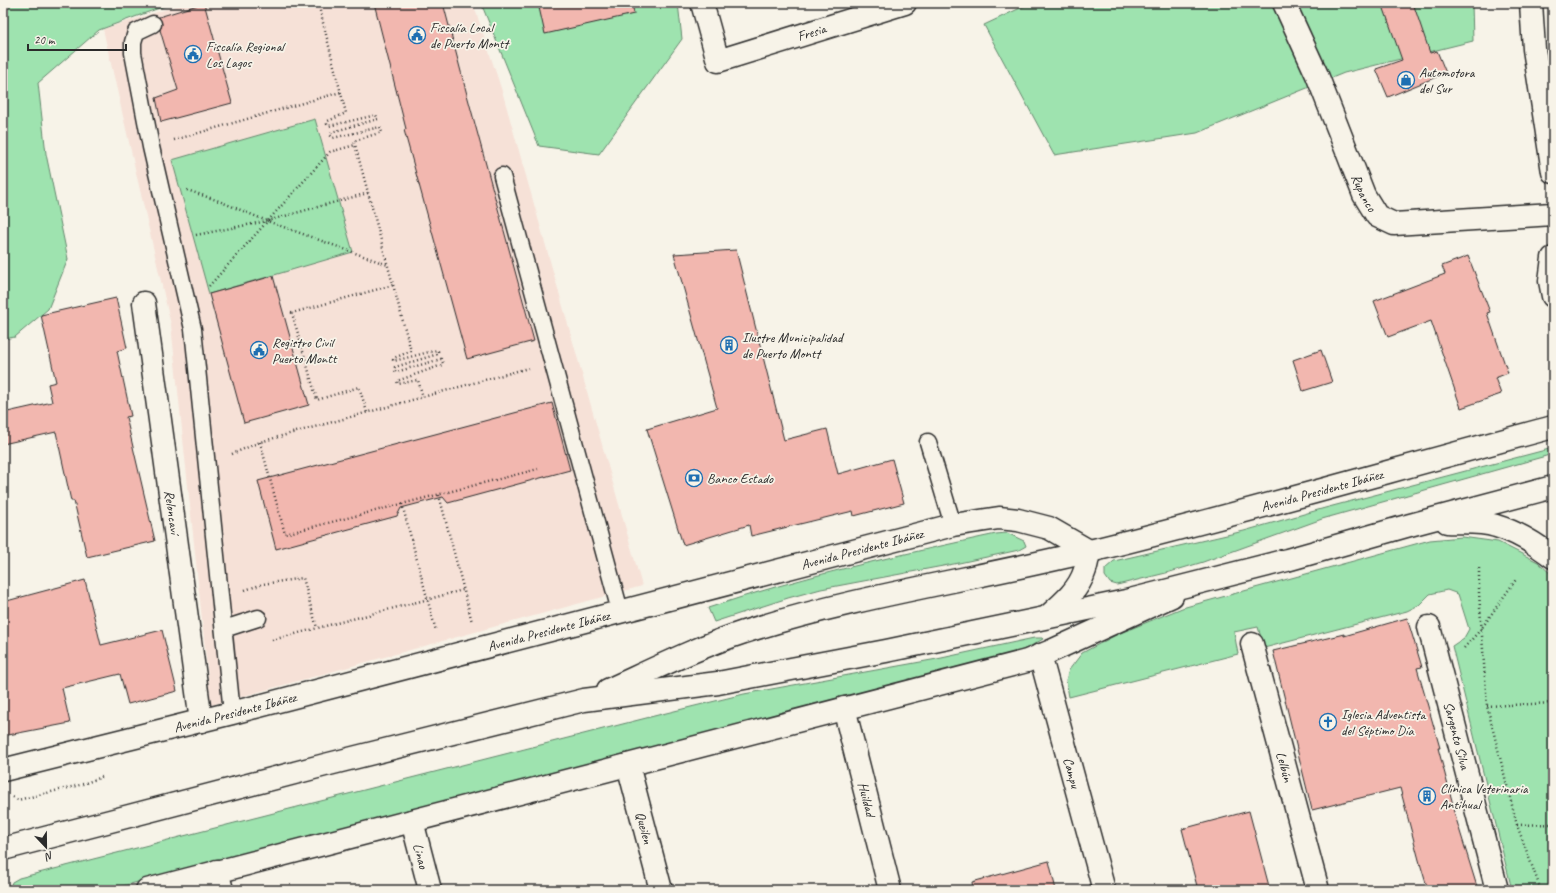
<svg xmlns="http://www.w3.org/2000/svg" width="1556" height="893" viewBox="0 0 1556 893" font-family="Caveat,sans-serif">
<rect width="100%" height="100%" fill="#f7f3e8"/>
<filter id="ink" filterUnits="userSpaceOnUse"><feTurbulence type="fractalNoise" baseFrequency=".025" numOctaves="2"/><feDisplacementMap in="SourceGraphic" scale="8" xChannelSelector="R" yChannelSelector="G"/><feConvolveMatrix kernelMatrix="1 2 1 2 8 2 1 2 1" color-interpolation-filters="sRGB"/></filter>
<g filter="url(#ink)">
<path fill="#f6e1d7" d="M186 3H473L502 91 642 586 211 705 171 325 103 29Z"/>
<g fill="#9ee3af" stroke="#64876d">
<path d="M3 3H173L99 30 38 83 46 154 68 259 48 309 15 337 3 339Z"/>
<path d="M481 3H678L682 39 599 154 539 146Z"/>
<path d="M1031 3H1472L1473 41 1344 73 1197 133 1054 155 984 25Z"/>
<path d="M315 119 353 252 209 294 172 160Z"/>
<path d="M1553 448V454L1322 519 1203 562 1170 572 1117 585 1110 583 1105 576V569L1114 561 1244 531 1325 508Z"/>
<path d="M1007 533 1024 541 1026 546 1019 550 959 563 821 589 788 598 714 622 708 608C802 576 899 555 996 534Z"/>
<path d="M1462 537 1498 542 1538 562 1553 576V890H1512L1452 646 1464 638 1469 629 1458 594 1447 590 1430 594 1419 605 1407 611 1264 648 1258 627 1234 632 1238 654 1069 697 1066 680 1069 670 1082 653 1118 634 1182 608 1430 540Z"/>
<path d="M1034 638H1042L1043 639 1029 647 1002 659 107 890H9L12 882 19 878 658 715 744 694 937 659Z"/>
</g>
<g fill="#f2b7af" stroke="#2b2b2b">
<path d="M204 3 232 103 161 122 156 98 178 90 160 30 162 24 159 17Z"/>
<path d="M374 3H443L466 91 534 341 467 359 404 130 406 129Z"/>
<path d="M538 3H632L634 14 545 34Z"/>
<path d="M1382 3H1413L1430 53 1437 51 1446 73 1388 97 1376 69 1402 60Z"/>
<path d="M736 250 784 440 827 429 838 474 892 459 904 503 854 516 853 511 751 536 749 525 683 545 647 429 717 408 674 254Z"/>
<path d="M1468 256 1490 312 1487 313 1508 373 1495 378 1501 394 1461 408 1431 321 1388 337 1374 301 1445 274 1442 266Z"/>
<path d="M273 276 309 405 244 423 209 294Z"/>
<path d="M116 298 127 348 117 351 131 416 126 417 155 541 87 557 74 501H71L56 432 3 444V413L52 402 48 384 56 382 41 315Z"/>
<path d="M1321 350 1332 382 1303 391 1293 360Z"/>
<path d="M552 403 570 470 448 503 443 497 401 508 397 516 276 549 258 481Z"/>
<path d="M85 580 101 645 162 630 177 691 128 704 120 674 62 688 70 723 3 736V602Z"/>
<path d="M1407 618 1422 667 1417 668 1440 748H1438L1455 812H1454L1478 890H1428L1419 860 1400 788 1312 810 1273 651 1344 634V636Z"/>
<path d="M1249 811 1270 890H1198L1182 829Z"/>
<path d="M1049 861 1056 890H973L972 882Z"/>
</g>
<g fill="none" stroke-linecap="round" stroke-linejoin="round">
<g stroke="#2b2b2b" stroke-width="19">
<g id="service">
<path d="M153 24 136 32 133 42V53L151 147 193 329 232 713"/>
<path d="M502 176 620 611"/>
<path d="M928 442 953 525"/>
<path d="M224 629 258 618"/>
</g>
</g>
<g stroke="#2b2b2b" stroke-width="25">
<g id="minor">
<path id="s1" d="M702 3 718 61 905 3"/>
<path id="s2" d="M1284 3 1317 75 1364 195 1377 216 1394 224 1553 214"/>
<path id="s3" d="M144 303 201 721"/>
<path id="s4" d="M1429 627 1497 890"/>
<path id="s5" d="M1252 644 1318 890"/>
<path id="s6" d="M1040 655 1104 890"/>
<path id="s7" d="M844 708 890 890"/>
<path id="s8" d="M628 765 661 890"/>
<path id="s9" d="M412 821 430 890"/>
<path d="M217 871 222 890"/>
</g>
</g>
<g stroke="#2b2b2b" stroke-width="25">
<g id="tertiary">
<path id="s10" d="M3 770 232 713 953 525 999 518 1018 520 1049 528 1089 551"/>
<path d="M147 890 1027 661 1049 652 1172 596"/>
</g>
</g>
<g stroke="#2b2b2b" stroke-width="25">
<g id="secondary">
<path d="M1531 3 1534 49 1553 172"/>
<path d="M1553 258 1550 281 1553 296"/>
</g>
</g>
<g stroke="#2b2b2b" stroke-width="25">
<g id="primary">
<path d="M1447 522C1463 523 1481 521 1496 526 1517 532 1536 544 1553 557"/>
<path d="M1047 617C1062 604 1079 590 1085 570 1087 564 1088 557 1089 551"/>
<path id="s11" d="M608 690C652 670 698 647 744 632 857 596 975 579 1090 551 1245 513 1399 468 1553 427"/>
<path d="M3 849 325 765 584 700 718 683 886 651 1126 601 1287 560 1410 525 1553 487"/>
</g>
</g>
<g stroke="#2b2b2b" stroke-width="2.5" stroke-dasharray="1 3" stroke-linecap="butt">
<path d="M318 3 346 113 328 121 327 124 329 126 376 115 378 119 332 132 330 135 333 138 380 127 382 132 354 141 411 351 394 358 393 360 394 361 437 350 438 351V354L395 367 394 369 396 372 441 359 443 363 442 365 397 381 398 384 418 380 423 397"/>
<path d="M174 140 341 92"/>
<path d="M187 190 219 201 267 221 388 265"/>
<path d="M196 235 267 221 368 193"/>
<path d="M209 286 330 152 355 145"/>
<path d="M367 412 359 387 317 400 292 313 393 285"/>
<path d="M260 442 285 534 538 469"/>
<path d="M232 454 260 442 528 368"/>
<path d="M439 495 472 622"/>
<path d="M402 504 436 631"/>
<path d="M1479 568V593L1487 706 1517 825 1541 890"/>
<path d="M245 590 263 584 303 578 317 628"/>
<path d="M272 640 463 590"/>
<path d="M1464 648 1481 629 1517 578"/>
<path d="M1487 706 1553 703"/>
<path d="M13 797 18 800 80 785 102 777"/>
<path d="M1517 825 1553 824"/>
</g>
<use href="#service" stroke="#f7f3e8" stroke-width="16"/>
<use href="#minor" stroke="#f7f3e8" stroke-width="22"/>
<use href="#tertiary" stroke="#f7f3e8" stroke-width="22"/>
<use href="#secondary" stroke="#f7f3e8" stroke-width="22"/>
<use href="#primary" stroke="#f7f3e8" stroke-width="22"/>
</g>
</g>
<defs>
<g id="civic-ring" transform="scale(0.9)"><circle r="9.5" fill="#f7f3e8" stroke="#1f6fb2" stroke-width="1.5"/><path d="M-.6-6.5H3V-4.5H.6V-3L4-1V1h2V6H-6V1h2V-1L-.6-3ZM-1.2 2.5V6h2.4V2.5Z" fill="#1f6fb2"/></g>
<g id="shop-ring" transform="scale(0.9)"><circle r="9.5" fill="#f7f3e8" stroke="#1f6fb2" stroke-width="1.5"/><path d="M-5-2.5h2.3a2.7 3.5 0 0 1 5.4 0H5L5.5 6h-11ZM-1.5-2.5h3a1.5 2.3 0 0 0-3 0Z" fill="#1f6fb2"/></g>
<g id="building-ring" transform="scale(0.9)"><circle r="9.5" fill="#f7f3e8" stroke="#1f6fb2" stroke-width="1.5"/><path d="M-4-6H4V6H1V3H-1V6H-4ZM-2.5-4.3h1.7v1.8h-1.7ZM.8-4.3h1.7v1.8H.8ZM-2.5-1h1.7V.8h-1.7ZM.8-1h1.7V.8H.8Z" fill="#1f6fb2"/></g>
<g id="bank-ring" transform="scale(0.9)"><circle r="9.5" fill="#f7f3e8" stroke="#1f6fb2" stroke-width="1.5"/><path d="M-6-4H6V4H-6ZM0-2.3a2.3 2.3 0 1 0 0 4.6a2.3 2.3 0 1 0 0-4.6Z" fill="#1f6fb2"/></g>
<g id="church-ring" transform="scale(0.9)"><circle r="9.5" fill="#f7f3e8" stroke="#1f6fb2" stroke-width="1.5"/><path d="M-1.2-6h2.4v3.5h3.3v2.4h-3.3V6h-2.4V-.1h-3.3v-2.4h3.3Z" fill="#1f6fb2"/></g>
</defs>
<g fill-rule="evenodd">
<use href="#civic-ring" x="417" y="35"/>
<use href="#civic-ring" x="193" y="54"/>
<use href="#shop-ring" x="1406" y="80"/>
<use href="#building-ring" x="729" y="345"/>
<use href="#civic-ring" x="259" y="350"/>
<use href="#bank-ring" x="694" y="478"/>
<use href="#church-ring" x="1328" y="722"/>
<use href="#building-ring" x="1427" y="796"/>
</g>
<g text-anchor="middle" stroke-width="3.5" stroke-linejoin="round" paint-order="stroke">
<g font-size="14" fill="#2b2b2b" stroke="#f7f3e8" text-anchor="start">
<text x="430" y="32">Fiscalía Local<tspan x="430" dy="16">de Puerto Montt</tspan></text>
<text x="206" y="51">Fiscalía Regional<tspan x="206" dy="16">Los Lagos</tspan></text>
<text x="1419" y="77">Automotora<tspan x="1419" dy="16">del Sur</tspan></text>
<text x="742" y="342">Ilustre Municipalidad<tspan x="742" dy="16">de Puerto Montt</tspan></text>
<text x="272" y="347">Registro Civil<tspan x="272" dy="16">Puerto Montt</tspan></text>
<text x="707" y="483">Banco Estado</text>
<text x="1341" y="719">Iglesia Adventista<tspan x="1341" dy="16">del Séptimo Día</tspan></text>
<text x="1440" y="793">Clínica Veterinaria<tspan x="1440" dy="16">Antihual</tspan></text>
</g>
<g font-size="14" fill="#2b2b2b" stroke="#f7f3e8">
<text dy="5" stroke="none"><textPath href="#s1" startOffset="158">Fresia</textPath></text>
<text dy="5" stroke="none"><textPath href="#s2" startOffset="206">Rupanco</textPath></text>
<text dy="5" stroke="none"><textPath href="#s11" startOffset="743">Avenida Presidente Ibáñez</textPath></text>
<text dy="5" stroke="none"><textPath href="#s3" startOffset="211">Reloncaví</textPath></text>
<text dy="5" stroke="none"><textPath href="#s10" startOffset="887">Avenida Presidente Ibáñez</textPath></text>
<text dy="5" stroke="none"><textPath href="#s10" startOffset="563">Avenida Presidente Ibáñez</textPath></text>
<text dy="5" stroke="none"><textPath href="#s10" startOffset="239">Avenida Presidente Ibáñez</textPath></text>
<text dy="5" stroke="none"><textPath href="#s4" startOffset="112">Sargento Silva</textPath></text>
<text dy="5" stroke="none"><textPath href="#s5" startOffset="127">Lelbún</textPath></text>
<text dy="5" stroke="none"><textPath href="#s6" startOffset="122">Campu</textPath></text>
<text dy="5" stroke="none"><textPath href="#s7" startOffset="94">Huildad</textPath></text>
<text dy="5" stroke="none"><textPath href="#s8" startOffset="65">Queilen</textPath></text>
<text dy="5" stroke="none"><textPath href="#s9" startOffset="36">Linao</textPath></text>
</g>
</g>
<rect width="1556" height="893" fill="none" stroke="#f7f3e8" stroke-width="16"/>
<rect x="8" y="8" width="1540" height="877" fill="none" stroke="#2b2b2b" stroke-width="1.5" filter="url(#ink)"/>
<g transform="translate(46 847) rotate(158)" stroke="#f7f3e8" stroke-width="3" paint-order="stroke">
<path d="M0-3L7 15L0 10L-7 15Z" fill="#2b2b2b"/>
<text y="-6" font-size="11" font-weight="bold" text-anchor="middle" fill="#2b2b2b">N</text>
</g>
<path d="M28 44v6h98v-6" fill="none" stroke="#2b2b2b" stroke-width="2"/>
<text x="34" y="44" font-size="12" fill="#2b2b2b" stroke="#f7f3e8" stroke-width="3" paint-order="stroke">20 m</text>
</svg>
